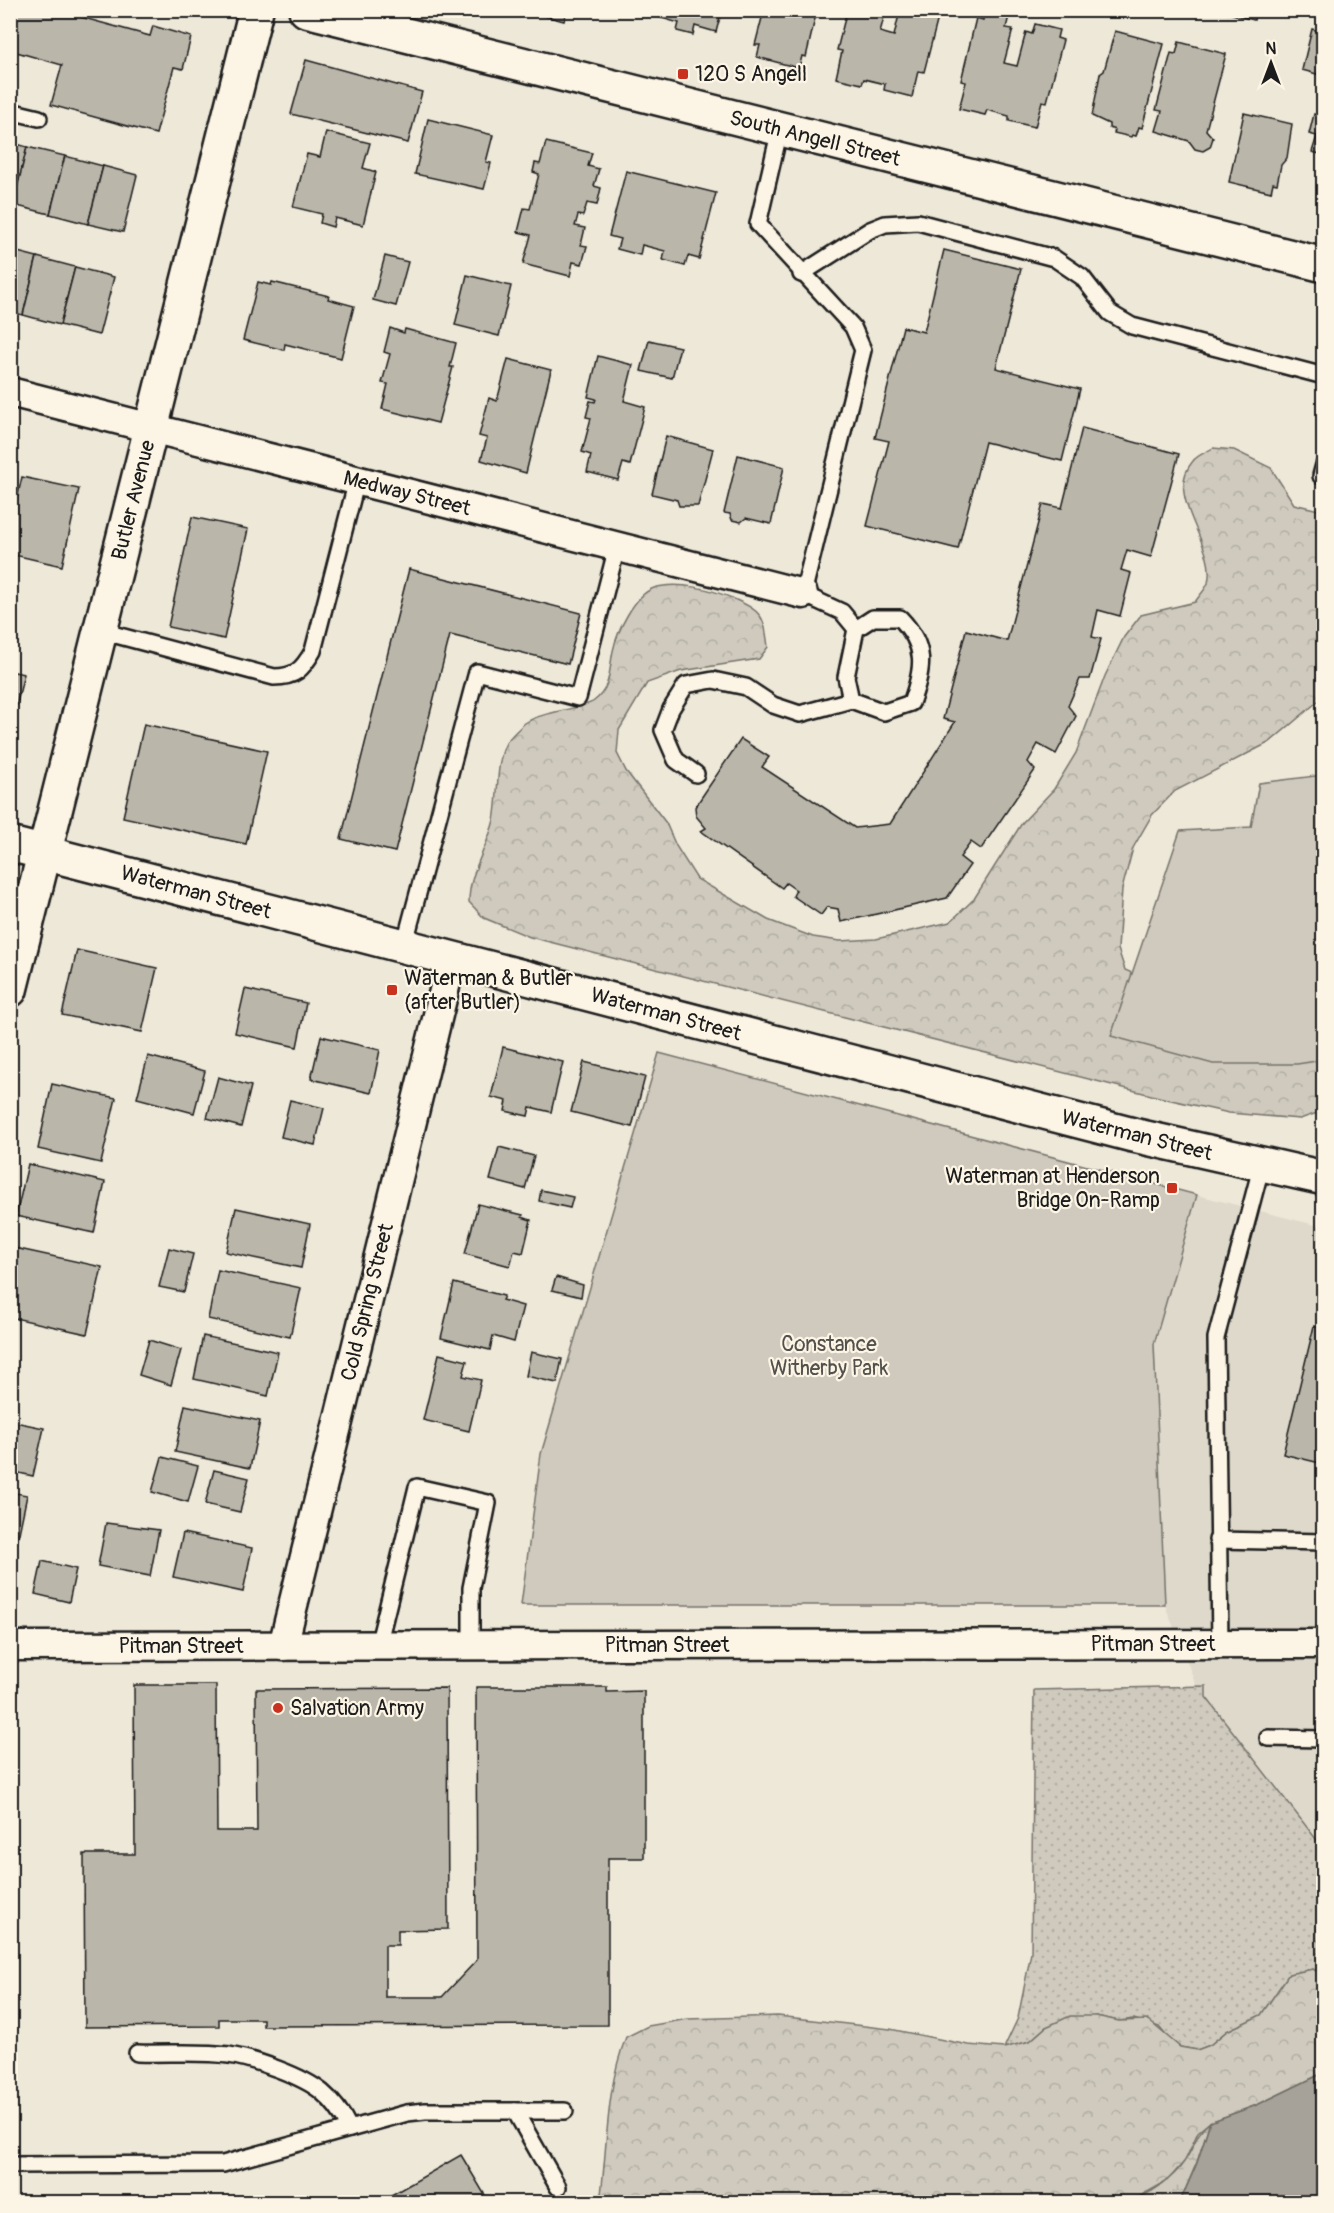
<svg xmlns="http://www.w3.org/2000/svg" width="1334" height="2213" viewBox="0 0 1334 2213" font-family="Pangolin,sans-serif">
<defs>
<pattern id="grass-dots" width="8" height="8" patternUnits="userSpaceOnUse" patternTransform="scale(1.5)"><rect width="8" height="8" fill="#cfcabd"/><path d="M2 2h.1M6 6h.1" fill="none" stroke="#b1ada2" stroke-width="1.8" stroke-linecap="round"/></pattern>
<pattern id="forest-crowns" width="20" height="18" patternUnits="userSpaceOnUse" patternTransform="scale(1.5)"><rect width="20" height="18" fill="#cfcabd"/><path d="M2 6a3 3 0 1 1 6 0M12 15a3 3 0 1 1 6 0" fill="none" stroke="#b1ada2"/></pattern>
<pattern id="wetland-marsh" width="20" height="14" patternUnits="userSpaceOnUse" patternTransform="scale(1.5)"><rect width="20" height="14" fill="#cfcabd"/><path d="M1 5h8M5 5V1M11 12h8M15 12V8" fill="none" stroke="#b1ada2"/></pattern>
</defs>
<rect width="100%" height="100%" fill="#eee8d9"/>
<filter id="ink" filterUnits="userSpaceOnUse"><feTurbulence type="fractalNoise" baseFrequency=".0167" numOctaves="2"/><feDisplacementMap in="SourceGraphic" scale="12" xChannelSelector="R" yChannelSelector="G"/><feConvolveMatrix kernelMatrix="1 2 1 2 8 2 1 2 1" color-interpolation-filters="sRGB"/></filter>
<g filter="url(#ink)">
<path fill="#ded9cb" d="M1197 1195 1323 1227V1848L1198 1690 1165 1605 1154 1344Z"/>
<path fill="url(#grass-dots)" stroke="#76736c" stroke-width="1.5" d="M1206 1686V1697L1323 1848V1975L1313 1969 1289 1974 1261 2015 1227 2031 1210 2045 1197 2050 1180 2047 1169 2039 1159 2027 1134 2019 1119 2021 1096 2016 1046 2027 1030 2041 1004 2048 1018 2018 1031 1953 1034 1690Z"/>
<g fill="url(#forest-crowns)" stroke="#76736c" stroke-width="1.5">
<path d="M1213 448 1234 450 1271 468 1294 504 1323 511V697L1270 742 1175 791 1152 815 1133 848 1122 889 1118 949 1125 970 1150 981 1323 934V1111L1300 1119 1229 1113 1171 1100 530 937 484 918 469 902C469 872 487 849 494 820 499 797 495 764 506 743 510 737 520 727 525 723 542 711 584 709 594 701 611 688 609 670 613 651 617 632 634 595 654 588 678 581 712 589 734 599 763 612 764 616 768 647L759 659 681 671 647 683 619 730 617 753 626 771 666 823 676 846 697 879 768 920 813 937 840 941 876 939 950 922 974 899 1022 823 1054 789 1076 753 1105 676 1124 637 1141 615 1195 602C1199 596 1206 589 1208 583 1218 544 1162 497 1193 461 1197 455 1207 452 1213 448Z"/>
<path d="M1313 1969 1323 1975V2073L1257 2105 1210 2122 1198 2132 1185 2161 1167 2181 1130 2202H600C608 2146 605 2091 626 2037L648 2026 688 2019 778 2016 890 2029 968 2045 1004 2048 1030 2041 1046 2027 1070 2016H1096L1119 2021 1148 2020 1180 2047 1197 2050 1210 2045 1227 2031 1261 2015 1289 1974Z"/>
</g>
<path fill="url(#wetland-marsh)" stroke="#76736c" stroke-width="1.5" d="M1210 2122 1197 2162 1180 2202H1130C1151 2193 1171 2181 1184 2162 1195 2147 1194 2135 1210 2122Z"/>
<g fill="#cfcabd" stroke="#76736c" stroke-width="1.5">
<path d="M1323 775V1060L1297 1064H1213L1111 1036 1180 831 1251 827 1259 783Z"/>
<path d="M659 1053 1197 1195 1154 1344 1165 1605H521L541 1454Z"/>
</g>
<path fill="#a7a299" stroke="#6f6c67" stroke-width="1.5" d="M1323 2073V2202H1180L1197 2163 1210 2122 1257 2105Z"/>
<g fill="#bab6aa" stroke="#1c1c1c" stroke-width="1.5">
<path d="M10 10H55L150 36 153 26 191 37 183 69 174 67 156 134 51 105 62 65 13 51 10 59Z"/>
<path d="M523 10H567L564 21Z"/>
<path d="M659 10H722L716 32 695 26 693 35 677 31 679 23 658 17Z"/>
<path d="M764 10H817L806 57 802 56 799 68 757 57 760 45H755Z"/>
<path d="M847 10H886L880 32 894 36 900 10H940L924 72 918 71 912 97 884 90 885 84 864 79 862 84 836 78 842 51 837 50Z"/>
<path d="M985 10 1009 16 1006 28 1013 29 1004 63 1017 66 1026 32 1032 34 1035 24 1059 30 1057 38 1063 40 1047 102 1042 101 1035 127 1009 121V116L987 110 985 115 959 109 966 82 961 81 976 18 983 20Z"/>
<path d="M1218 10H1256L1254 20Z"/>
<path d="M1312 29 1324 32V76L1302 70Z"/>
<path d="M1115 31 1164 44 1142 128 1139 127 1136 136 1132 135 1131 137 1114 133 1115 130 1109 128V124L1092 116 1100 74 1104 71Z"/>
<path d="M1179 42 1226 54 1206 130 1213 138 1210 147 1203 151 1195 149 1189 141 1156 131 1162 111 1156 110 1171 53 1176 54Z"/>
<path d="M306 60 422 92 408 143 291 114Z"/>
<path d="M1324 111V155L1312 152 1317 136 1309 134 1314 114 1322 116Z"/>
<path d="M1244 113 1292 124 1287 158 1281 165 1277 184 1273 183 1271 192 1229 182Z"/>
<path d="M428 119 493 135 486 162 491 163 484 189 415 174Z"/>
<path d="M326 132 370 143 363 168 376 172 363 225 335 218 333 227 320 223 322 214 293 207 307 154 320 157Z"/>
<path d="M10 142 27 147 13 205 10 204Z"/>
<path d="M546 142 592 153 588 166 599 169 594 186 601 188 597 205 587 203 583 216 578 215 575 226 585 228 581 245 587 246 582 264 573 262 570 276 523 264 531 235 518 232 524 208 530 209 539 174 533 172 535 163 540 164Z"/>
<path d="M27 147 65 156 50 214 13 205Z"/>
<path d="M65 156 103 166 88 224 50 214Z"/>
<path d="M103 166 137 175 123 232 88 224Z"/>
<path d="M626 171 716 193 699 259 688 256 685 266 663 260 665 251 642 245 640 255 617 249 620 239 609 236Z"/>
<path d="M10 250 37 257 23 315 10 312Z"/>
<path d="M944 250 1021 269 996 368 1080 389 1062 461 985 442 958 549 867 526 889 441 875 438 903 327 924 332Z"/>
<path d="M385 256 408 262 396 306 373 300Z"/>
<path d="M37 257 75 267 60 325 23 315Z"/>
<path d="M75 267 114 277 99 335 60 325Z"/>
<path d="M467 275 511 286 499 336 455 325Z"/>
<path d="M258 282 271 285 272 282 329 296 328 299 354 306 341 358 285 344 284 350 243 340Z"/>
<path d="M390 328 404 333 405 329 456 343 450 367H453L438 423 382 409 388 384 382 383 390 354 384 352Z"/>
<path d="M649 340 680 347 672 378 641 371Z"/>
<path d="M598 356 633 365 624 401 645 407 630 465 623 463 618 480 587 472 591 455 582 452 591 418 586 417 590 401 595 402 596 399 588 397Z"/>
<path d="M508 359 551 370 526 473 481 460 487 438 479 436 489 398 497 401Z"/>
<path d="M1082 428 1179 454 1151 557 1127 550 1121 570 1131 573 1120 616 1098 610 1092 637 1101 639 1090 679H1080L1068 706 1076 716 1056 754 1038 744 1028 762 1035 770 981 849 971 842 960 857 970 865 947 898 841 922 838 909 827 907 821 915 793 896 796 890 786 883 782 888 701 831 706 828 696 816 695 807 741 739 769 757 762 767 855 828 890 824 955 722 943 719 966 630 1007 641 1043 504 1062 508Z"/>
<path d="M666 436 713 449 698 506H679L677 500 652 494Z"/>
<path d="M738 455 784 467 771 524 746 518 741 522 732 520 730 514 724 513Z"/>
<path d="M22 477 79 489 62 566 10 554V529Z"/>
<path d="M192 517 248 529 224 639 168 627Z"/>
<path d="M409 569 581 613 568 664 450 635 395 852 341 839Z"/>
<path d="M10 671 24 674 10 732Z"/>
<path d="M144 724 267 751 246 844 123 817Z"/>
<path d="M77 950 157 968 142 1032 62 1015Z"/>
<path d="M245 989 306 1003 297 1047 235 1033Z"/>
<path d="M321 1036 380 1050 371 1093 311 1079Z"/>
<path d="M503 1047 563 1062 551 1112 530 1107 528 1116 505 1111 507 1101 491 1097Z"/>
<path d="M148 1056 205 1071 194 1113 137 1098Z"/>
<path d="M584 1062 645 1077 632 1127 571 1112Z"/>
<path d="M218 1077 251 1086 241 1127 207 1118Z"/>
<path d="M52 1084 116 1098 101 1163 38 1149Z"/>
<path d="M290 1100 324 1108 315 1145 281 1137Z"/>
<path d="M499 1147 534 1156 525 1189 490 1180Z"/>
<path d="M28 1164 105 1182 94 1233 16 1216Z"/>
<path d="M541 1190 573 1197 570 1208 539 1201Z"/>
<path d="M478 1204 523 1215 522 1217 531 1220 523 1253 514 1251 510 1266 465 1254Z"/>
<path d="M236 1208 310 1224 301 1268 226 1252Z"/>
<path d="M10 1247 102 1267 87 1334 10 1317Z"/>
<path d="M169 1248 193 1254 184 1292 159 1287Z"/>
<path d="M218 1270 301 1288 290 1337 208 1319Z"/>
<path d="M556 1277 583 1285 581 1297 552 1290Z"/>
<path d="M454 1283 504 1296 502 1300 523 1306 514 1342 493 1336 490 1350 441 1338Z"/>
<path d="M1324 1286V1316L1317 1314Z"/>
<path d="M1314 1326 1324 1328V1464L1283 1454Z"/>
<path d="M203 1336 278 1352 268 1396 194 1379Z"/>
<path d="M149 1340 181 1350 171 1385 139 1375Z"/>
<path d="M531 1352 562 1359 557 1383 526 1376Z"/>
<path d="M439 1354 467 1361 463 1376 481 1380 469 1431 423 1420Z"/>
<path d="M185 1405 260 1421 250 1468 175 1452Z"/>
<path d="M10 1421 44 1428 33 1476 10 1471Z"/>
<path d="M162 1457 198 1466 188 1502 152 1492Z"/>
<path d="M214 1470 249 1478 240 1512 205 1504Z"/>
<path d="M10 1492 27 1495 17 1543 10 1541Z"/>
<path d="M106 1523 159 1530 150 1576 98 1566Z"/>
<path d="M183 1533 252 1548 243 1592 173 1577Z"/>
<path d="M42 1561 76 1569 69 1602 35 1594Z"/>
<path d="M134 1685H216L217 1831H257L256 1689 447 1688 448 1929 398 1930V1945H385V1997H442L477 1960 476 1687H607V1692L644 1691V1858H608V2025L263 2026V2019H219V2026L85 2027 84 1854H135Z"/>
<path d="M461 2155 489 2202H379Z"/>
</g>
<g fill="none" stroke-linecap="round" stroke-linejoin="round">
<g stroke="#1c1c1c" stroke-width="20">
<g id="service">
<path d="M10 111 39 118"/>
<path d="M780 129 758 224 853 327 863 350 803 594 842 612 856 629"/>
<path d="M801 274 870 230 885 224 918 222 1054 258 1082 277 1110 313 1132 326 1324 376"/>
<path d="M1321 476 1324 465"/>
<path d="M873 618H900C927 646 924 668 911 703L884 712 851 700 846 677 856 629Z"/>
<path d="M101 631 274 677C295 677 302 670 313 651L357 480"/>
<path d="M696 774 676 760 663 730 671 709 686 685 713 680 746 687 773 705 800 714 851 700"/>
<path d="M404 946 477 672 578 698 617 547"/>
<path d="M1217 1540 1324 1542"/>
<path d="M1220 1644 1216 1338 1262 1164"/>
<path d="M378 1646 417 1487 488 1503 471 1588V1645"/>
<path d="M1268 1738 1324 1739"/>
<path d="M137 2053C167 2054 199 2051 229 2055 254 2059 303 2076 322 2092 334 2102 343 2115 350 2129"/>
<path d="M515 2111 558 2187"/>
<path d="M10 2165 223 2164 407 2113 425 2111H565"/>
</g>
</g>
<g stroke="#1c1c1c" stroke-width="33">
<g id="minor">
<path d="M10 392 803 594"/>
<path d="M10 1646 1324 1644"/>
<path d="M283 1646 452 958"/>
</g>
</g>
<g stroke="#1c1c1c" stroke-width="38">
<path id="tertiary" d="M10 990 256 10"/>
</g>
<g stroke="#1c1c1c" stroke-width="38">
<g id="secondary">
<path d="M306 10 1324 265"/>
<path d="M10 844 1133 1135 1324 1178"/>
</g>
</g>
<use href="#service" stroke="#fcf5e5" stroke-width="15"/>
<use href="#minor" stroke="#fcf5e5" stroke-width="28"/>
<use href="#tertiary" stroke="#fcf5e5" stroke-width="33"/>
<use href="#secondary" stroke="#fcf5e5" stroke-width="33"/>
</g>
</g>
<g fill="#c8321e" stroke="#fcf5e5" stroke-width="2">
<rect x="677" y="68" width="12" height="12" rx="3"/>
<rect x="386" y="984" width="12" height="12" rx="3"/>
<rect x="1166" y="1182" width="12" height="12" rx="3"/>
<circle cx="278" cy="1708" r="6"/>
</g>
<g text-anchor="middle" stroke-width="4.5" stroke-linejoin="round" paint-order="stroke">
<g font-size="21" fill="#1c1c1c" stroke="#fcf5e5" text-anchor="start">
<text x="695" y="81">120 S Angell</text>
<text x="404" y="985">Waterman &amp; Butler<tspan x="404" dy="24">(after Butler)</tspan></text>
<text x="1160" y="1183" text-anchor="end">Waterman at Henderson<tspan x="1160" dy="24">Bridge On-Ramp</tspan></text>
<text x="290" y="1715">Salvation Army</text>
</g>
<g font-size="21" fill="#1c1c1c" stroke="#fcf5e5">
<text transform="translate(815 138) rotate(14)" y="7">South Angell Street</text>
<text transform="translate(407 493) rotate(14)" y="7">Medway Street</text>
<text transform="translate(133 500) rotate(-76)" y="7">Butler Avenue</text>
<text transform="translate(196 892) rotate(15)" y="7">Waterman Street</text>
<text transform="translate(666 1014) rotate(15)" y="7">Waterman Street</text>
<text transform="translate(1137 1135) rotate(14)" y="7">Waterman Street</text>
<text transform="translate(367 1302) rotate(-76)" y="7">Cold Spring Street</text>
<text x="1153" y="1651">Pitman Street</text>
<text x="667" y="1652">Pitman Street</text>
<text x="181" y="1653">Pitman Street</text>
</g>
<g font-size="21" fill="#52504c" stroke="#fcf5e5">
<text x="829" y="1351">Constance<tspan x="829" dy="24">Witherby Park</tspan></text>
</g>
</g>
<rect width="1334" height="2213" fill="none" stroke="#fcf5e5" stroke-width="36"/>
<rect x="18" y="18" width="1298" height="2177" fill="none" stroke="#1c1c1c" stroke-width="2" filter="url(#ink)"/>
<g transform="translate(1271 63)" stroke="#fcf5e5" stroke-width="4.5" paint-order="stroke">
<path d="M0-4.5L10 22L0 15L-10 22Z" fill="#1c1c1c"/>
<text y="-9" font-size="16" font-weight="bold" text-anchor="middle" fill="#1c1c1c">N</text>
</g>
</svg>
